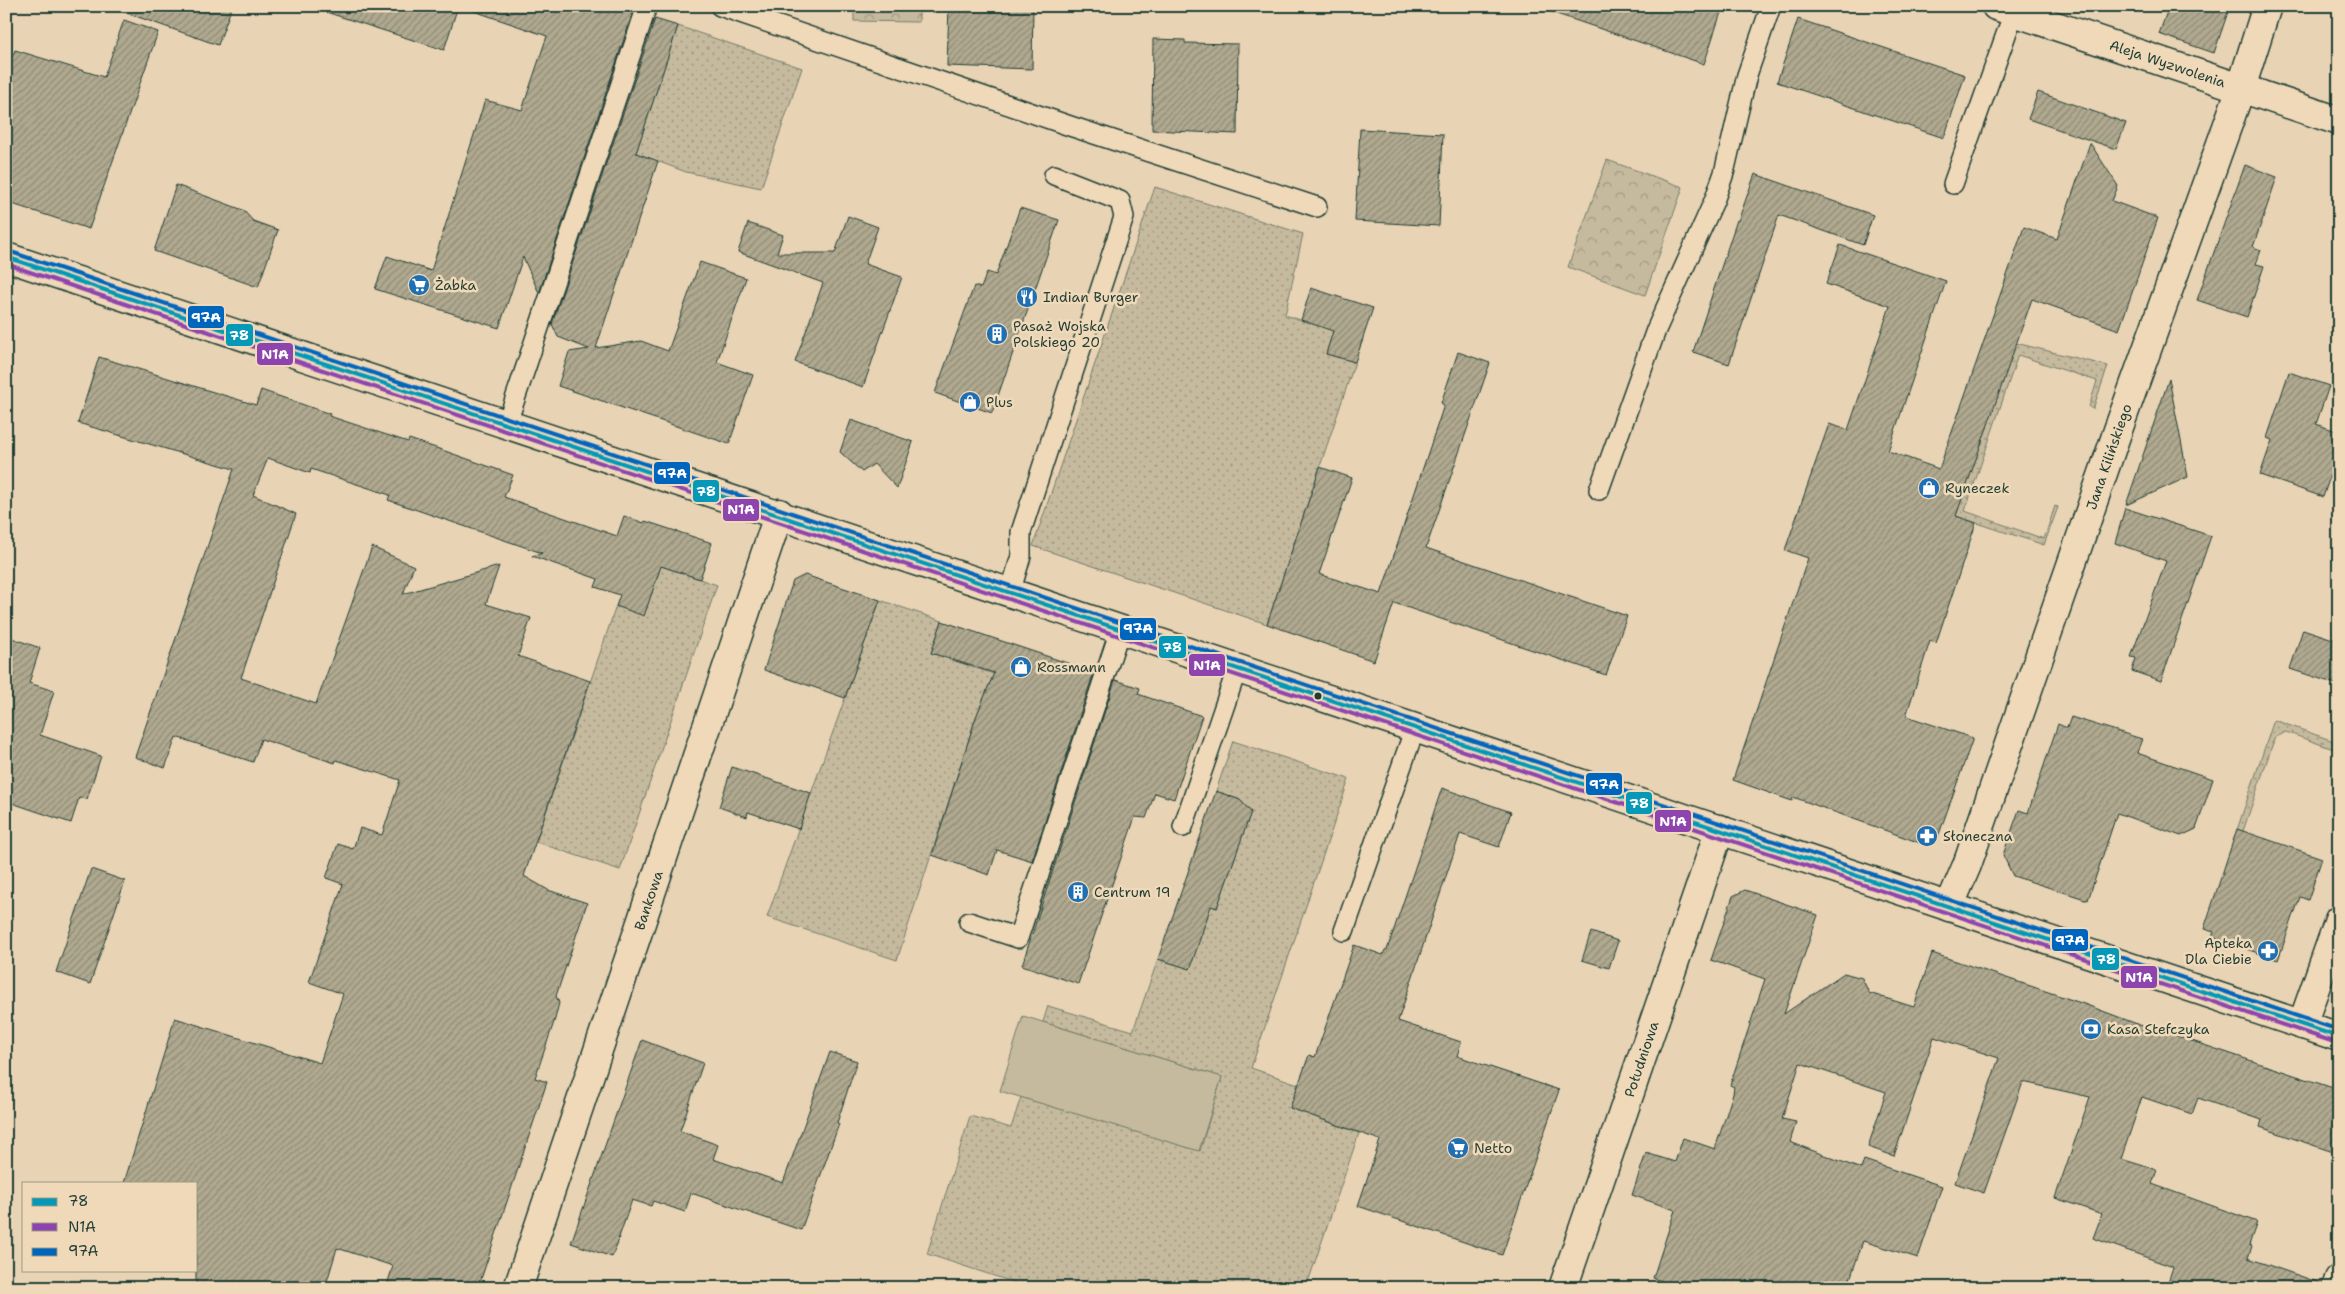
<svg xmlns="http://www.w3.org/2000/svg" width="2345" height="1294" viewBox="0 0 2345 1294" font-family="'Shantell Sans',sans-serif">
<defs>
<pattern id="grass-dots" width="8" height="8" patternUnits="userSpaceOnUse" patternTransform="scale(1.25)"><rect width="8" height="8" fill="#c6ba9e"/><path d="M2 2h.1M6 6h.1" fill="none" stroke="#a09882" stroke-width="1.8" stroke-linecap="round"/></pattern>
<pattern id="park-crowns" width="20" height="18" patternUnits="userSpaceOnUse" patternTransform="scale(1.25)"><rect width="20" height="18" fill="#c6ba9e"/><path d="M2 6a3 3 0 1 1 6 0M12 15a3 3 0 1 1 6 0" fill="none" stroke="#a09882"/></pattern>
<pattern id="building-hatch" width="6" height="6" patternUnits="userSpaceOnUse" patternTransform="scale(1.25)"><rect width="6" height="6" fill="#b0a990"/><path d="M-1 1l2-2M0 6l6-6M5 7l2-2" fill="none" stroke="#8f8b76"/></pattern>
</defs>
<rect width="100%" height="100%" fill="#e8d3b4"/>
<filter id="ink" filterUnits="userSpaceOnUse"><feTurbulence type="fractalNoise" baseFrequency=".02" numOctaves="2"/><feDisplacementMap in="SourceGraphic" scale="10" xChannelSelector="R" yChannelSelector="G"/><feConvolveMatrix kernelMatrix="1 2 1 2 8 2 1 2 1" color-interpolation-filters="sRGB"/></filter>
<g filter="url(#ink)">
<g fill="url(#grass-dots)" stroke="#727c69">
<path d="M678 26 802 68 761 188 686 172 636 153Z"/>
<path d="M1155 187 1303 234 1285 315 1363 340 1359 350 1330 342 1326 354 1355 362 1267 624 1033 546Z"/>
<path d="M2016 343 2108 366 2093 409 2089 407 2097 381 2018 355 1965 511 2044 539 2055 506 2058 507 2044 545 1956 516Z"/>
<path d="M661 566 717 585 620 870 536 842 616 606 644 615Z"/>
<path d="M880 600 942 621 931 653 994 674 976 717 897 960 767 917Z"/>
<path d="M2274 720 2339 743V751L2286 732 2275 737 2243 831 2237 830Z"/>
<path d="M1233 741 1349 779 1251 1068 1298 1084 1290 1108 1359 1133 1306 1288H1031L927 1254 970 1116 1011 1128 1021 1097 1200 1151 1222 1077 1043 1022 1048 1006 1133 1031 1158 959 1190 969 1180 895 1217 908 1251 812 1240 800 1216 791Z"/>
</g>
<g fill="url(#park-crowns)" stroke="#727c69">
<path d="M854 6H919V22L854 21Z"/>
<path d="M1607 160 1683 187 1645 295 1568 267Z"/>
</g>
<path fill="#c6ba9e" stroke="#727c69" d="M1023 1016 1222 1077 1199 1151 1000 1091Z"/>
<g fill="url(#building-hatch)" stroke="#1f3d34">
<path d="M121 6H232L218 45 121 11Z"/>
<path d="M327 6H458L444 50 326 12Z"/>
<path d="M475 6H615L633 12 539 293 523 257 499 328 375 289 387 256 431 271 485 100 522 110 547 36 474 11Z"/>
<path d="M949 6H1033L1032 69 947 66Z"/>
<path d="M1549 6H1723L1704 64 1548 11Z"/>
<path d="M2169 6H2230L2214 53 2159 34Z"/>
<path d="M655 19 678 26 636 153 658 161 596 348 641 341 668 351 700 262 746 278 717 362 753 375 729 444 558 386 569 352 589 349 558 337 552 324Z"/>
<path d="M1798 19 1965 75 1944 138 1777 82Z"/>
<path d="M124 20 158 32 89 229 6 202V55L12 57 15 50 104 77Z"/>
<path d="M1153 39 1185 40V43L1238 44 1237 134 1152 130Z"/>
<path d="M2038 92 2126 123 2116 149 2028 119Z"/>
<path d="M1360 129 1443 134 1439 226 1355 221Z"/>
<path d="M2090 143 2118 186 2112 201 2158 218 2119 330 2032 299 1956 516 1976 523 1936 643 1930 641 1906 716 1973 738 1938 837 1923 844 1793 797 1792 801 1733 780 1808 558 1785 550 1829 424 1848 430 1890 306 1826 284 1840 245 1946 281 1888 451 1939 469 2024 227 2057 239Z"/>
<path d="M2245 165 2277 177 2253 247 2261 250 2256 264 2264 266 2247 317 2197 300Z"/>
<path d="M1755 174 1873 215 1863 245 1779 215 1729 364 1693 352 1737 220 1738 221Z"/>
<path d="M176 185 243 210 253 221 278 230 258 287 154 251Z"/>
<path d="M1020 208 1059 220 992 413 935 393 974 286 981 288 987 272 996 275Z"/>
<path d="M848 216 878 227 865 264 902 277 863 387 795 362 823 283 738 252 748 223 783 235 777 253H835Z"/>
<path d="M1311 288 1373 308 1355 362 1326 354 1333 331 1301 320Z"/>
<path d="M1458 352 1490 363 1426 548 1627 616 1606 675 1394 603 1374 661 1267 624 1320 467 1352 478 1319 574 1381 594 1444 405 1441 403Z"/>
<path d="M99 357 256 405 261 390 330 414 329 416 408 442 409 439 445 451 513 475 504 497 617 536 624 516 644 523 645 521 712 543 700 579 661 566 644 616 616 606 620 595 595 587 598 579 532 556 542 553 388 500 390 495 311 469 310 473 268 458 253 495 296 514 241 678 316 704 372 547 414 566 403 594 499 566 486 604 531 618 518 656 590 681 524 876 548 890 587 903 556 996 559 1003 555 1019 535 1078 547 1082 478 1288H386L393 1266 337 1248 325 1288H196V1183H124L175 1018 320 1063 343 994 309 982 343 884 326 878 338 844 353 849 360 828 382 835 400 780 336 760 335 763 261 739 253 762 176 737 165 768 135 757 234 469 78 423Z"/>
<path d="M2289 372 2329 386 2316 424 2339 432V450L2323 497 2260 475 2272 440 2267 438Z"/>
<path d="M2169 379 2188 477 2126 505Z"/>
<path d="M851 420 913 442 897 488 874 464 862 472 840 452Z"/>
<path d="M2125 508 2211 536 2161 681 2132 671 2136 658 2131 657 2166 561 2115 543Z"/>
<path d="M805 575 880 600 845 698 764 670 793 581Z"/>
<path d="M942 621 1094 672 1032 861 997 850 989 875 932 855 976 717 994 673 931 653Z"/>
<path d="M2303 629 2339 641V685L2290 669Z"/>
<path d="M6 636 40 648 29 683 54 691 40 735 101 756 87 799 79 798 71 823 6 801Z"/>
<path d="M1115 680 1140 688 1138 694 1202 716 1174 799 1155 793 1146 818 1135 817 1078 984 1022 965Z"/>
<path d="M2071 717 2142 739 2137 753 2213 779 2196 829 2181 836 2117 813 2088 900 2013 876 2003 855 2019 810 2028 813 2058 724 2067 728Z"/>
<path d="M732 767 811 793 799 829 748 812 747 817 719 807Z"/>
<path d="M1442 788 1511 812 1499 847 1460 834 1398 1021 1461 1042 1457 1056 1559 1090 1502 1255 1358 1206 1380 1140 1290 1108 1309 1055 1315 1057 1354 945 1383 955 1385 950H1387Z"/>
<path d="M1216 791 1240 800 1251 812 1217 908 1211 906 1190 969 1158 959Z"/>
<path d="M2237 829 2322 858 2308 900 2300 897 2278 960 2212 937 2214 932 2204 929Z"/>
<path d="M91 869 125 881 90 984 56 972Z"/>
<path d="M1745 890 1818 915 1784 1014 1844 973 1862 978 1869 993 1914 1007 1932 953 2084 1004 2161 1033 2165 1032 2339 1090V1154L2260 1127 2262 1120 2198 1098 2192 1114 2142 1097 2121 1159 2157 1170 2152 1184 2257 1222 2249 1245 2252 1246 2248 1258 2320 1283 2319 1288H2166L2173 1267 2093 1238 2102 1214 2055 1198 2090 1097 2023 1082 1984 1193 1955 1183 1999 1058 1934 1037 1894 1156 1868 1147 1886 1092 1800 1063 1782 1119 1796 1122 1790 1142 1861 1169 1864 1160 1942 1186 1918 1258 1863 1241 1847 1288H1682L1653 1278 1675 1210 1632 1195 1646 1153 1675 1162 1683 1138 1715 1149 1733 1094 1734 1087 1730 1085 1765 979 1711 960 1733 896Z"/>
<path d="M1591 932 1618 941 1609 968 1582 960Z"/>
<path d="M642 1040 703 1063 680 1131 718 1145 713 1159 783 1183 830 1052 857 1061 837 1123 839 1124 801 1230 691 1193 685 1212 653 1201 651 1206 632 1200 612 1257 571 1243Z"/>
</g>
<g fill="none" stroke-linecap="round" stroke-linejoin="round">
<g stroke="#1f3d34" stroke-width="22">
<g id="service">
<path d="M720 6 1070 126 1317 207"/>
<path d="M1953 184 2014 12"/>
<path d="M507 423 647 6"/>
<path d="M1599 490 1656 330 1714 201 1724 173 1747 75 1771 6"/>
<path d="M1010 593 1021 556V532L1124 217 1120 201 1054 175"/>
<path d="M1183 827 1237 669"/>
<path d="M969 922 1018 938 1120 630"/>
<path d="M1344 931 1415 728"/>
</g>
</g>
<g stroke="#1f3d34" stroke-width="31">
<g id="minor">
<path id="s1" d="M1996 6 2339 121"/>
<path id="s2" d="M1949 907 1967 865 2118 430 2241 88 2267 6"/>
<path d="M2302 1025 2339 920"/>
<path id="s3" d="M518 1288 779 513"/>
<path id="s4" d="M1563 1288 1720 829"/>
<path d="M2336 1288 2339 1279"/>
</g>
</g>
<g stroke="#1f3d34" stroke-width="31">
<path id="primary" d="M6 257 2339 1037"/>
</g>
<use href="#service" stroke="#f0d9b9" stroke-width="19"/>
<use href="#minor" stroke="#f0d9b9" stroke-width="28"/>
<use href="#primary" stroke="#f0d9b9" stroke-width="28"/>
<g stroke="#f0d9b9" stroke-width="8">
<path id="bus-1" d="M6 257 2339 1037"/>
</g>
<g stroke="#f0d9b9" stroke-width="8">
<path id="bus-2" d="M6 264 2337 1043"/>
</g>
<g stroke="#f0d9b9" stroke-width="8">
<path id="bus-3" d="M8 251 2339 1030"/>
</g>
<use href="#bus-1" stroke="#0599b7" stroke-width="4"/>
<use href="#bus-2" stroke="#8e44ad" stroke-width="4"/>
<use href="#bus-3" stroke="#0065bd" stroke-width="4"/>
</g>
</g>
<defs>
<g id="supermarket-disc" transform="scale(1.125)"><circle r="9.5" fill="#1f6fb2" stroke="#f0d9b9"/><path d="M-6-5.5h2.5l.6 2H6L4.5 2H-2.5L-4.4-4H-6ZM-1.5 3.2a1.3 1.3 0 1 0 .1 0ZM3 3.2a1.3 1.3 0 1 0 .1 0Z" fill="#fff"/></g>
<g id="restaurant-disc" transform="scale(1.125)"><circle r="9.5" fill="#1f6fb2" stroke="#f0d9b9"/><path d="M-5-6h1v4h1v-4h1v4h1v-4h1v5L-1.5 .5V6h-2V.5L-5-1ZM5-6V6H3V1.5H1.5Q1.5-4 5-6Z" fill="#fff"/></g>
<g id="building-disc" transform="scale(1.125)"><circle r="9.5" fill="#1f6fb2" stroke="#f0d9b9"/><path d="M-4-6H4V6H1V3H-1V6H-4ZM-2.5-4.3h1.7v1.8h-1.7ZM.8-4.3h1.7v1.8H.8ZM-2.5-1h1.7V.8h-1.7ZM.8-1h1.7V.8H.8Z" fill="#fff"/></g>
<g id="shop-disc" transform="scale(1.125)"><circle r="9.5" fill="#1f6fb2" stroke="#f0d9b9"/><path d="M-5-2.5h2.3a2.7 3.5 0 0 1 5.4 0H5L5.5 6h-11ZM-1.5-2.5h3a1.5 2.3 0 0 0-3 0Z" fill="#fff"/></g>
<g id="pharmacy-disc" transform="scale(1.125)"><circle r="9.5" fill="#1f6fb2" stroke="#f0d9b9"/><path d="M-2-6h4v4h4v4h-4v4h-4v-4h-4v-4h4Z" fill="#fff"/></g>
<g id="bank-disc" transform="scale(1.125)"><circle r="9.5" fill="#1f6fb2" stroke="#f0d9b9"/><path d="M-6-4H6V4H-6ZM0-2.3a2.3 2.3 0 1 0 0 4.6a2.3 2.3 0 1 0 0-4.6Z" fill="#fff"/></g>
</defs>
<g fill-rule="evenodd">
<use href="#supermarket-disc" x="419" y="285"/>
<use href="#restaurant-disc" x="1027" y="297"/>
<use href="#building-disc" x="997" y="334"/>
<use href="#shop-disc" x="970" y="402"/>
<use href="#shop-disc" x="1929" y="488"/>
<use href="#shop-disc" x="1021" y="667"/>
<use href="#pharmacy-disc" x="1927" y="836"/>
<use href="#building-disc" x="1078" y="892"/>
<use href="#pharmacy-disc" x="2268" y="951"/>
<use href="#bank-disc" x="2091" y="1029"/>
<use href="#supermarket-disc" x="1458" y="1148"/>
</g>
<circle fill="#1f3d34" stroke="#f0d9b9" stroke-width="2" cx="1318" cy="696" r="4.5"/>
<g text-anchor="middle" stroke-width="5" stroke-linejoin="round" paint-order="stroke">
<g font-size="14" fill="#1f3d34" stroke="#f0d9b9">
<text dy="5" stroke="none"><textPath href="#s1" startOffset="181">Aleja Wyzwolenia</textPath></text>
<text dy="5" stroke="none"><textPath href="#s2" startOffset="478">Jana Kilińskiego</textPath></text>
<text dy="5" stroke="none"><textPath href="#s3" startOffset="409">Bankowa</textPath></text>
<text dy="5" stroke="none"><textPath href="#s4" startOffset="242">Południowa</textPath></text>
</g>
<g font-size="14" fill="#1f3d34" stroke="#f0d9b9" text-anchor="start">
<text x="435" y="290">Żabka</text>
<text x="1043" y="302">Indian Burger</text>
<text x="1013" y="331">Pasaż Wojska<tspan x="1013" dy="16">Polskiego 20</tspan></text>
<text x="986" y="407">Plus</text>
<text x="1945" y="493">Ryneczek</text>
<text x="1037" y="672">Rossmann</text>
<text x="1943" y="841">Słoneczna</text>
<text x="1094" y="897">Centrum 19</text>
<text x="2252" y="948" text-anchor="end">Apteka<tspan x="2252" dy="16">Dla Ciebie</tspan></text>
<text x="2107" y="1034">Kasa Stefczyka</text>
<text x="1474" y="1153">Netto</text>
</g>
</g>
<g stroke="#f0d9b9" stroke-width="2">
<rect x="187" y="305" width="38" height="24" rx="5" fill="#0065bd"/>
<rect x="225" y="323" width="29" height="24" rx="5" fill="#0599b7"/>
<rect x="256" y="342" width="38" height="24" rx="5" fill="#8e44ad"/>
<rect x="653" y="461" width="38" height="24" rx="5" fill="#0065bd"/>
<rect x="692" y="479" width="28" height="24" rx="5" fill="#0599b7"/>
<rect x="722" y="498" width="38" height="24" rx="5" fill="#8e44ad"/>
<rect x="1119" y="617" width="38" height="24" rx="5" fill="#0065bd"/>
<rect x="1158" y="635" width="29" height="24" rx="5" fill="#0599b7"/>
<rect x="1188" y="653" width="38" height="24" rx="5" fill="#8e44ad"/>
<rect x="1585" y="772" width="38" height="24" rx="5" fill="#0065bd"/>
<rect x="1625" y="791" width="28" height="24" rx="5" fill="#0599b7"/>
<rect x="1654" y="809" width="38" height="24" rx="5" fill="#8e44ad"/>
<rect x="2051" y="928" width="38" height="24" rx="5" fill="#0065bd"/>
<rect x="2091" y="947" width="29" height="24" rx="5" fill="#0599b7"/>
<rect x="2120" y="965" width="38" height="24" rx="5" fill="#8e44ad"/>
</g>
<g font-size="14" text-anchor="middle" font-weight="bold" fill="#fff">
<text x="206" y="322">97A</text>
<text x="239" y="340">78</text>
<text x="275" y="359">N1A</text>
<text x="672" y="478">97A</text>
<text x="706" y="496">78</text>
<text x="741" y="514">N1A</text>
<text x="1138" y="633">97A</text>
<text x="1172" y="652">78</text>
<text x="1207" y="670">N1A</text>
<text x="1604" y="789">97A</text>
<text x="1639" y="808">78</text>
<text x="1673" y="826">N1A</text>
<text x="2070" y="945">97A</text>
<text x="2106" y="964">78</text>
<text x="2139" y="982">N1A</text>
</g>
<rect width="2345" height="1294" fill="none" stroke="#f0d9b9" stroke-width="25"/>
<rect x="12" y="12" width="2320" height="1269" fill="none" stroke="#1f3d34" stroke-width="2" filter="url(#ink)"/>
<rect x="22" y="1182" width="175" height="90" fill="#f0d9b9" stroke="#9c9b84"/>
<rect x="32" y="1198" width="25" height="8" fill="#0599b7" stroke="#9c9b84"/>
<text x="68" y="1206" font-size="15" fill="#1f3d34">78</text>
<rect x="32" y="1223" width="25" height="8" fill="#8e44ad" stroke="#9c9b84"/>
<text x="68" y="1232" font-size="15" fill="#1f3d34">N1A</text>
<rect x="32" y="1248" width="25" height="8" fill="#0065bd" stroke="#9c9b84"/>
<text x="68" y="1256" font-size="15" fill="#1f3d34">97A</text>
</svg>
